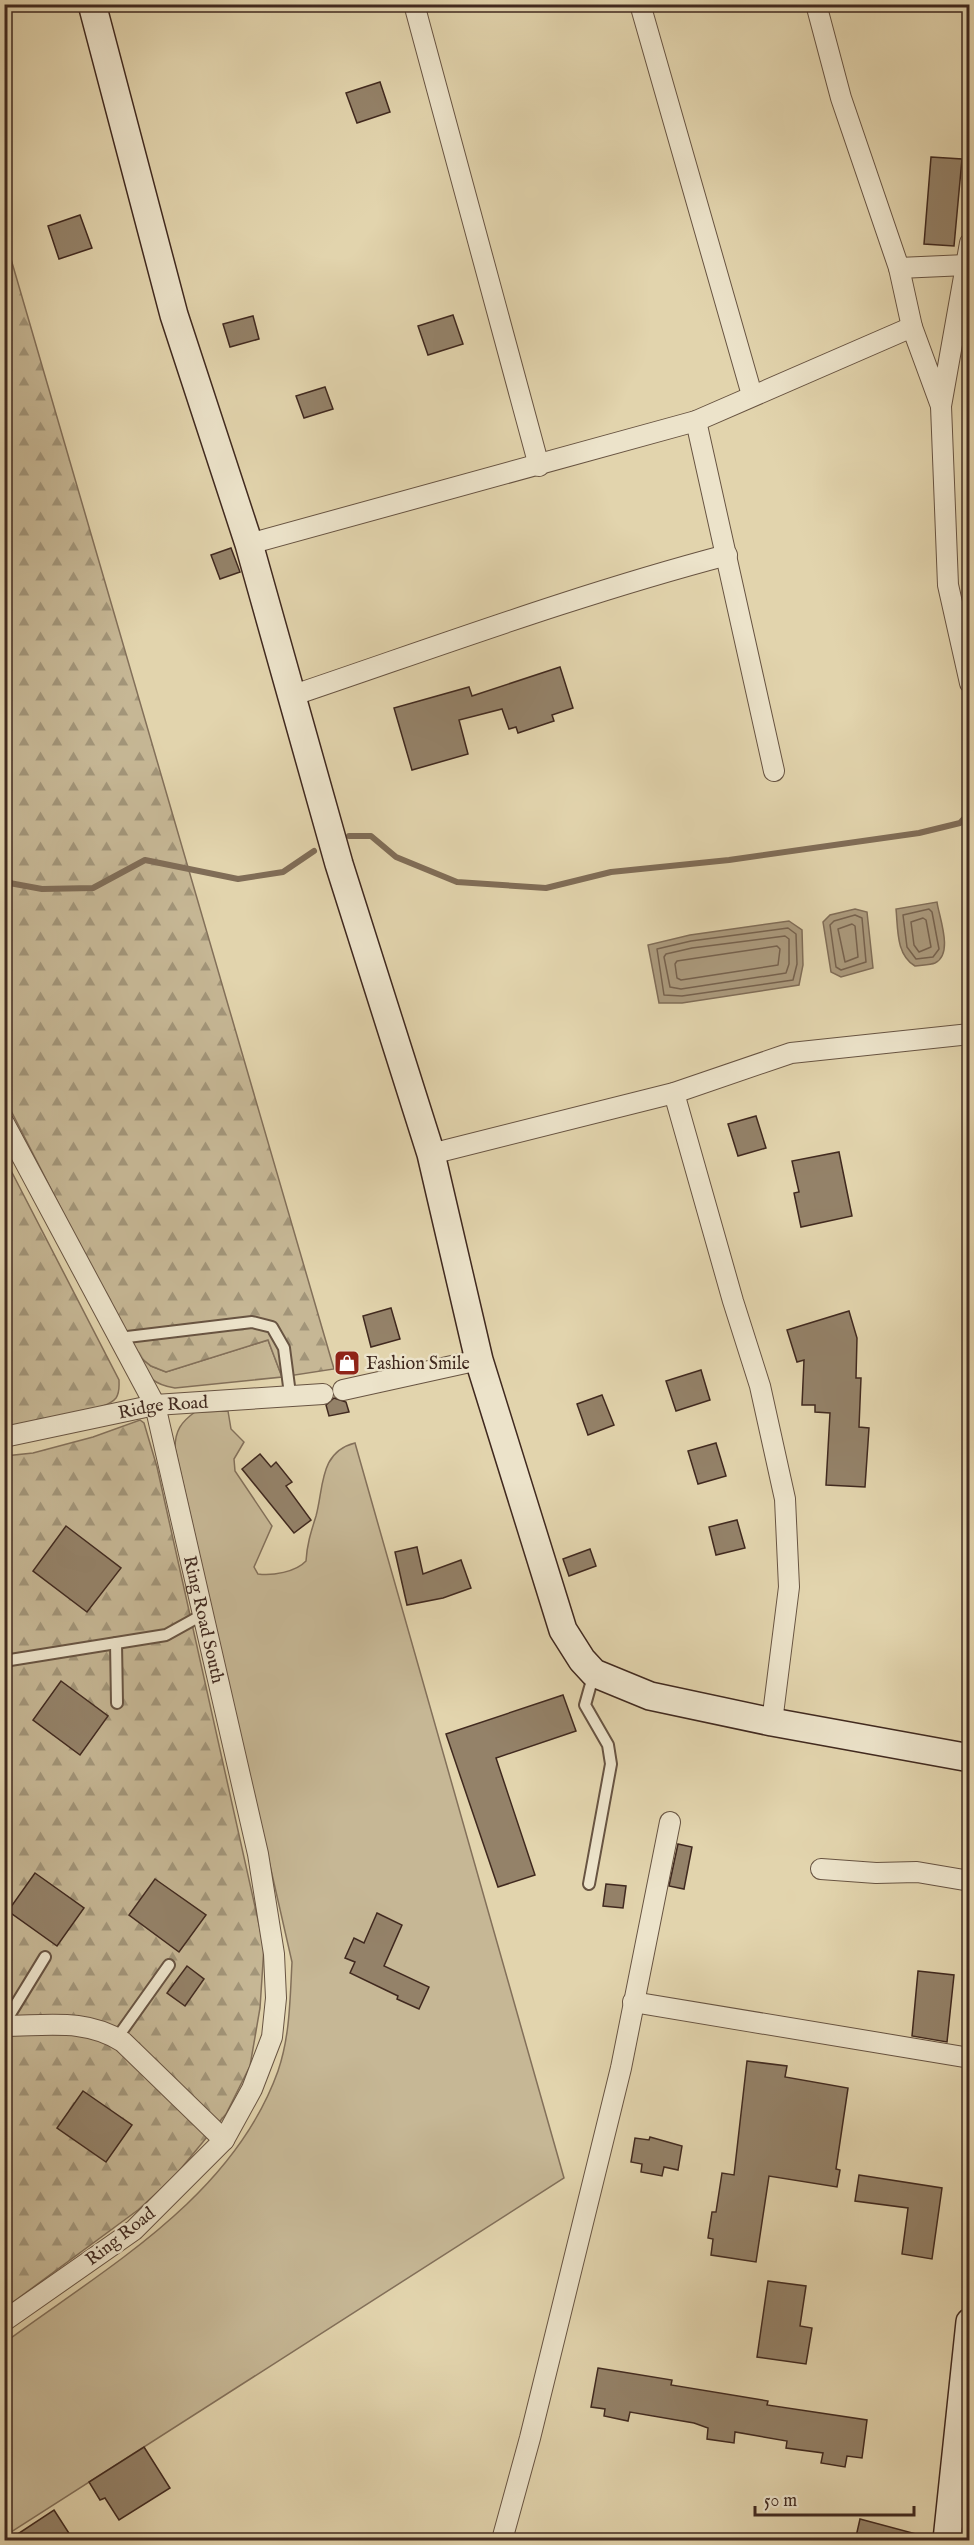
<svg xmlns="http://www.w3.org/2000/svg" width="974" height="2545" viewBox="0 0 974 2545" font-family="'IM FELL English',serif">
<defs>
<pattern id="forest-firs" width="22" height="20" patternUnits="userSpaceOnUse" patternTransform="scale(1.5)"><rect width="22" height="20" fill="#c6b795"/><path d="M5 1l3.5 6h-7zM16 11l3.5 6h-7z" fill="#a29579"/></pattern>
</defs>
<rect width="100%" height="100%" fill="#e2d4ad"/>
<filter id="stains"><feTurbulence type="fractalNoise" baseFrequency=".00333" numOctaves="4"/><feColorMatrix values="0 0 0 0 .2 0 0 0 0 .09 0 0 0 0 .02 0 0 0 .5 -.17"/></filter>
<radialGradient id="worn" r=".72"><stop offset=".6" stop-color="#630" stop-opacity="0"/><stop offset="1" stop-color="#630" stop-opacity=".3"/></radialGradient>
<g fill="#c6b795" stroke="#83705a" stroke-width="1.5">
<path d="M268 1340 282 1377 175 1388C149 1384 147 1374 135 1353L151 1366 166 1372Z"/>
<path d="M228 1411 231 1429 244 1442 234 1459 235 1471 272 1526 254 1567 258 1574C272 1576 296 1572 306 1561 307 1544 311 1532 316 1516 324 1487 319 1452 355 1443L564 2178 5 2536 4 2343C107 2267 233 2197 278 2071 290 2036 290 1999 292 1962L175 1448C175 1431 181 1422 195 1412Z"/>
</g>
<g fill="url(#forest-firs)" stroke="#83705a" stroke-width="1.5">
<path d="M4 235 334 1369 282 1377 268 1340 166 1372 151 1366 135 1353 5 1099Z"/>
<path d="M4 1157 119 1380C119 1386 120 1392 116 1398 104 1413 26 1425 4 1430Z"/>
<path d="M140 1420 144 1423 157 1467 264 1947 260 2008 250 2066 226 2114 174 2177 138 2210 5 2308V1456L33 1453 93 1437Z"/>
</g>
<g fill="#ab9a7d" stroke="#806d57" stroke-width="1.5">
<path d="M937 902C939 917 954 954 935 963 930 965 921 965 915 966 896 955 898 929 896 909Z"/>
<path d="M855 909 867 912 873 968 841 977 831 972 823 922 830 915Z"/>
<path d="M789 921 802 930 803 965 799 985 682 1003H659L648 945 690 935Z"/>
</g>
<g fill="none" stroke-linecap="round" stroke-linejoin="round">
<g stroke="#76624e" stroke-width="1.5">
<path d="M929 909 932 912 939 949 933 957 916 959 907 947 903 915Z"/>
<path d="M855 915 862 918 866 962 841 970 836 967 830 925 834 921Z"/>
<path d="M923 918 926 920 931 947 919 952 914 945 911 922Z"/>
<path d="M852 924 855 926 858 957 845 962 838 929Z"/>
<path d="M788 928 796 934 797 964 793 980 682 996 664 995 657 949 691 941Z"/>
<path d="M785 936 789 939V964L786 973 681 989 670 987 664 957 666 954 692 948Z"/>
<path d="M777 946 780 949 778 965 681 980 677 978 675 964 677 961Z"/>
</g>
<g stroke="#806d57" stroke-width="6">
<path d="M349 836H371L396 857 457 882 546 888 611 872 729 860 919 833 960 823 970 812"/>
<path d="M4 882 42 889 93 888 145 860 238 879 283 872 314 851"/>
</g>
</g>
<g fill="#948269" stroke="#40291f" stroke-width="1.5">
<path d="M380 82 390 112 357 123 346 93Z"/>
<path d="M931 157 962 159 954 246 924 244Z"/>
<path d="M80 215 92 248 59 259 48 226Z"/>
<path d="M453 315 463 344 428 355 418 326Z"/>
<path d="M253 316 259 339 230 347 223 324Z"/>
<path d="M325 387 333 409 304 418 296 396Z"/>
<path d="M231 548 240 572 220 579 211 555Z"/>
<path d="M560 667 573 708 552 715 554 721 518 733 516 727 509 729 502 709 459 720 468 754 412 770 394 708 469 687 472 696Z"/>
<path d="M756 1116 766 1148 738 1156 728 1124Z"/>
<path d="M839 1152 852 1216 801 1227 794 1193 799 1192 792 1161Z"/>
<path d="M391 1308 400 1339 371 1347 363 1316Z"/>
<path d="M849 1311 857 1338 856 1378H861L859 1427 869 1428 865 1487 826 1485 830 1413 815 1412V1405H802L804 1360 797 1362 787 1330Z"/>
<path d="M701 1370 710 1400 676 1411 666 1381Z"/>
<path d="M602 1395 614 1425 588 1435 577 1404Z"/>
<path d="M334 1398 346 1402 349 1412 329 1416 326 1405Z"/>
<path d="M716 1443 726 1476 698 1484 688 1451Z"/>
<path d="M260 1454 271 1467 276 1462 292 1482 286 1486 311 1520 294 1533 242 1469Z"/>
<path d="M737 1520 745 1548 716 1555 709 1527Z"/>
<path d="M66 1526 121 1568 87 1612 33 1571Z"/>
<path d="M417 1547 423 1574 461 1560 471 1588 443 1598 407 1605 395 1552Z"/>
<path d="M590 1549 596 1566 569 1576 563 1559Z"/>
<path d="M61 1681 108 1716 80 1755 33 1720Z"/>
<path d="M563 1695 576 1731 496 1758 535 1875 498 1887 446 1734Z"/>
<path d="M678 1844 692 1847 684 1889 669 1886Z"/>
<path d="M35 1873 84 1908 57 1946 8 1911Z"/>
<path d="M155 1879 206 1915 179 1952 129 1915Z"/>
<path d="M606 1884 626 1886 623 1908 603 1906Z"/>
<path d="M377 1913 402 1925 384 1966 429 1987 419 2009 397 1999 398 1996 350 1973 355 1962 345 1958 354 1938 364 1943Z"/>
<path d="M187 1966 204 1979 185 2006 167 1993Z"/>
<path d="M918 1971 954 1975 947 2042 912 2036Z"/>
<path d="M747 2061 787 2066 785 2077 848 2088 836 2169 840 2170 837 2187 769 2176 756 2262 711 2255 713 2239 708 2238 712 2212H716L722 2173 734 2175Z"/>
<path d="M83 2091 132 2125 106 2162 57 2128Z"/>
<path d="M650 2137 682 2146 678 2170 664 2167 662 2176 641 2172 642 2164 631 2162 635 2138 649 2140Z"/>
<path d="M859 2175 942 2188 932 2259 902 2254 908 2208 855 2201Z"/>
<path d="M768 2281 806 2286 800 2326 812 2328 806 2364 757 2357Z"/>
<path d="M598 2368 672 2380 671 2385 768 2401 767 2405 867 2420 862 2458 847 2456 845 2467 821 2463 823 2453 786 2448 787 2441 735 2432 734 2443 707 2439 708 2428 694 2423 630 2412 628 2421 604 2416 605 2409 591 2407Z"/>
<path d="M144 2447 170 2488 119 2520 105 2498 100 2500 89 2482Z"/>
<path d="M54 2510 74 2541H7Z"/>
<path d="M860 2519 920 2535V2541H855Z"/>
</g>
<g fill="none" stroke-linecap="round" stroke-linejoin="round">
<g stroke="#685442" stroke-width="14">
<g id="lane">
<path d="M119 1338 252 1322 272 1327 284 1348 290 1394"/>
<path d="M116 1643 117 1703"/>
<path d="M4 1661 166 1635 202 1615"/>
<path d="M589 1884 611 1764 608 1745 585 1705 594 1673"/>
<path d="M4 2024 45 1957"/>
<path d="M117 2038 169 1965"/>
</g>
</g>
<g stroke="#685442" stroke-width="22">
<g id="street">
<path d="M414 4 539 466"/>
<path d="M640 4 752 395"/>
<path d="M816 4 841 98 899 268 912 327 941 406 970 243"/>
<path d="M899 268 966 265"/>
<path d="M941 406 948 585 970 683"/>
<path d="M696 421 774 771"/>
<path d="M249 544 696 421 912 327"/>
<path d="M291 696C436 647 579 594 727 555"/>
<path d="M674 1093 733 1301 760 1386 785 1499 789 1587 772 1722"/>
<path id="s1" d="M4 1123 155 1405 258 1854 274 1954 276 1998 272 2037 252 2089 224 2140 134 2230 4 2321"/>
<path d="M431 1154 674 1093 791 1053 970 1034"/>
<path d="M343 1390 479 1360"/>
<path id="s2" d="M4 1437 155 1405 323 1394"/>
<path d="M821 1869 876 1873 917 1872 970 1881"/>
<path d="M633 2002 970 2058"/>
<path d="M4 2026C47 2026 86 2018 123 2042L224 2140"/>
<path d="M502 2540 530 2438 621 2068 670 1822"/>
</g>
</g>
<g stroke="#40291f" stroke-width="30">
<g id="secondary">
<path d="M92 4 174 315 249 544 339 864 431 1154 479 1360 563 1630 582 1660 594 1673 650 1696 772 1722 970 1758"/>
<path d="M947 2540 970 2322"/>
</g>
</g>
<use href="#lane" stroke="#ece3ca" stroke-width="10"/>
<use href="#street" stroke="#ece3ca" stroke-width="20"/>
<use href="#secondary" stroke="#ece3ca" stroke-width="27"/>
</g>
<defs>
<g id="shop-square" transform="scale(1.35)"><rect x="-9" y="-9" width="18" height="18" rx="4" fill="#8f2418" stroke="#ece3ca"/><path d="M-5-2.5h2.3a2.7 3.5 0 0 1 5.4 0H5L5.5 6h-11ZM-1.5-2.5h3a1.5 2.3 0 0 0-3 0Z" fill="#fff"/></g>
</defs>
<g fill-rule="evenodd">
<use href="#shop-square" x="347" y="1363"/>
</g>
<g text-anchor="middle" stroke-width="5" stroke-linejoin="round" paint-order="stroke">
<g font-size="18" fill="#40291f" stroke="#ece3ca" text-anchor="start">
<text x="366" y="1369">Fashion Smile</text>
</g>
<g font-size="18" fill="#40291f" stroke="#ece3ca">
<text dy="6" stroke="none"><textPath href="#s2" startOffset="162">Ridge Road</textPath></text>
<text dy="6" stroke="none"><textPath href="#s1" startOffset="540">Ring Road South</textPath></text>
<text transform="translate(120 2236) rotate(-38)" y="6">Ring Road</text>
</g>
</g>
<rect width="974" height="2545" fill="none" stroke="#e2d4ad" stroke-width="24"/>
<rect x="6" y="6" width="962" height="2533" fill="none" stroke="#40291f" stroke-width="3"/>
<rect x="12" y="12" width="950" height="2521" fill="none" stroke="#40291f" stroke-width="1.5"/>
<path d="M755 2506v9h159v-9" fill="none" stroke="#40291f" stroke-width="3"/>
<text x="764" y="2506" font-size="18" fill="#40291f" stroke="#ece3ca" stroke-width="4.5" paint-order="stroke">50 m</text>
<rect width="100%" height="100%" filter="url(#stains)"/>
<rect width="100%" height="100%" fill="url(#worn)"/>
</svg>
